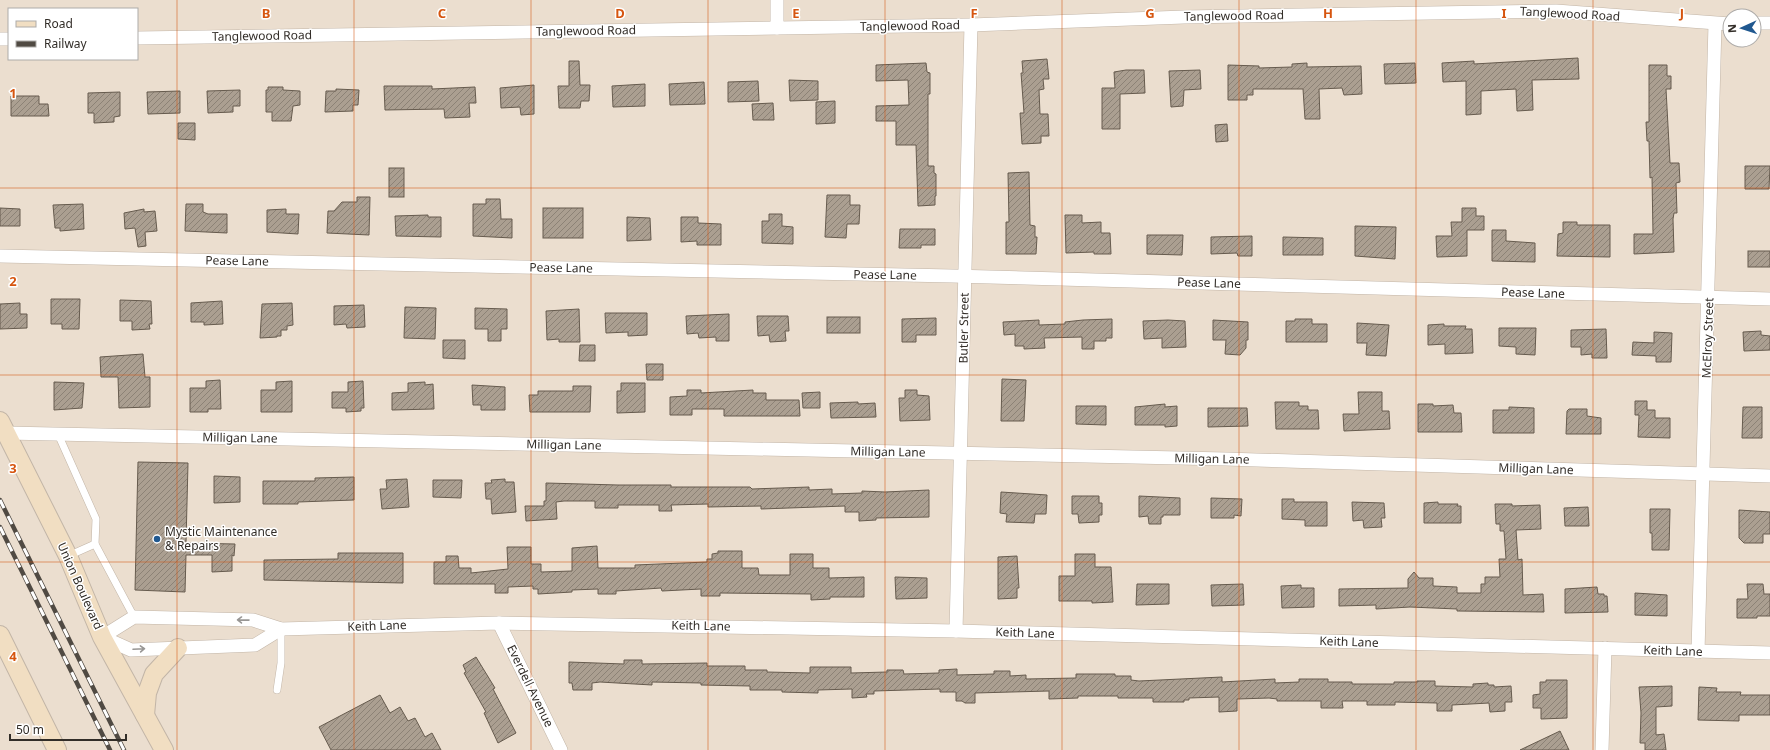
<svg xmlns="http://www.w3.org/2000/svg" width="1770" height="750" viewBox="0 0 1770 750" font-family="'Noto Sans',sans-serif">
<defs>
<pattern id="building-hatch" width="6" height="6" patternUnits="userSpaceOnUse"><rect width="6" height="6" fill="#ab9f91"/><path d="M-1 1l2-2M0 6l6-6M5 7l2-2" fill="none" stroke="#8c8276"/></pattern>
</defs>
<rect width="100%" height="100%" fill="#ebdecf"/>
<g fill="url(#building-hatch)" stroke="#665b4e">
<path d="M1578 58 1579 79 1532 80 1533 110 1517 111 1516 89 1481 91V114L1466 115V81L1443 82 1442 63 1474 61V64Z"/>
<path d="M1047 59 1049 79H1043L1044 89 1039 90 1040 114H1048L1049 136H1041V143L1022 144 1020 113H1024L1021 73H1023L1022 61Z"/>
<path d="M569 61H579L580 85H590L589 101H581L580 108H559L558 86H569Z"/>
<path d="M926 63 927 72 930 73V94H928V166H934V173L936 174V196H935V205L918 206 916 145H896V121H876V106L909 105 908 80 876 81V65Z"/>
<path d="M1307 63V67L1361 66 1362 94 1344 95 1342 88 1319 89 1320 119H1305L1303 89H1253V95H1247V100H1228V65L1259 66V68L1292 67V64Z"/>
<path d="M1415 63 1416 83 1385 84 1384 64Z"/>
<path d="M1649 65H1667V76H1671V89H1666L1670 163H1679L1680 182 1676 183 1677 213H1674L1673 219 1674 252 1634 254V234H1653L1652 177 1650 178 1649 141H1647L1646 122H1649Z"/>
<path d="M1126 70H1144L1145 93 1120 94V129H1102V88H1115L1114 72Z"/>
<path d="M1200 70 1201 89 1184 90 1183 106 1171 107 1169 71Z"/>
<path d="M789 80 818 81V100L790 101Z"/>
<path d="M758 81 759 101 728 102V82Z"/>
<path d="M704 82 705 104 670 105 669 84Z"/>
<path d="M645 84V106L613 107 612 86Z"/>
<path d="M534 85V114L521 115 520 107 501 108 500 88Z"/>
<path d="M384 86H432V89L475 87 476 103H469L470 117 445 118 444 109 385 110Z"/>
<path d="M268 87H283V90L300 91V105L293 106 291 121H272V112H266V90H268Z"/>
<path d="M336 89 359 90 358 105H353V111L325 112 326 91H336Z"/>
<path d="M240 90V106H233V112L208 113 207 91Z"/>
<path d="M180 91V113L148 114 147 92Z"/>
<path d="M120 92V116L114 117V122L94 123V113H88V93Z"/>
<path d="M11 96H39V104H48L49 116H11Z"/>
<path d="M835 101V123L816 124V102Z"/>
<path d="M773 103 774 120H753L752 104Z"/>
<path d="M178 123H195V140L178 139Z"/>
<path d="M1227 124 1228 141 1216 142 1215 125Z"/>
<path d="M1745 166H1770L1769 189H1745Z"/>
<rect x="389" y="168" width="15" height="29"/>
<path d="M1029 172 1030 225 1035 226V237H1037L1036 254H1006V222H1009L1008 173Z"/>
<path d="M827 195H850V205H860L859 224H847L846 238 825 237Z"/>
<path d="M357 197H370L369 235 327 233 328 211H334L342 202H357Z"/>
<path d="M486 199H500L501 219H512V238L473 236V204H486Z"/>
<path d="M83 204 84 229 60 231V228H55L53 205Z"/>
<path d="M186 204H203V212L208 214H227V233L185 231Z"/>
<path d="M0 208 20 209V226H0Z"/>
<rect x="543" y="208" width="40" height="30"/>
<path d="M1462 208H1476V216H1484V230H1467V256L1437 257 1436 236H1452L1451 222H1462Z"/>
<path d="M144 209V212L155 211 157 231 145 232 146 246 138 247 135 228 125 229 124 213Z"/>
<path d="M286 209V214H299L298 234 267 232V210Z"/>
<path d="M769 214H782V226L793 227V244L762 243V221H769Z"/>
<path d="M428 215V217H441V237L396 236 395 216Z"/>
<path d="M1065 215H1082V223L1101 222V233H1110L1111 254H1094V252L1066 253Z"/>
<path d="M627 217 650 218 651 240 627 241Z"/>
<path d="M681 217H698V223L721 224V245H697V241L681 242Z"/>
<path d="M1563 222H1577V225H1610V257L1557 256 1558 234 1563 233Z"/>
<path d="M1355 226 1396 227 1395 259 1355 256Z"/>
<path d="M900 229H935V245H921V248H899Z"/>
<path d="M1492 230H1506V241L1535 243V262L1492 261Z"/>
<path d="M1147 235H1183L1182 255 1147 254Z"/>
<path d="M1252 236V256H1238L1237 253 1211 254V237Z"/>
<path d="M1283 237 1323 238V255H1283Z"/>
<rect x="1748" y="251" width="22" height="16"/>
<path d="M51 299H80L79 329H62V324H51Z"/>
<path d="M120 300 151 301 152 324H149L150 329 132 330V321H120Z"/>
<path d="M222 301 223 324 204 325V322H191V303Z"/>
<path d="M20 303V314H27V328L0 329V304Z"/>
<path d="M292 303 293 325 287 326V330H281V336H277V337L260 338 262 304Z"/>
<path d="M364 305 365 327 347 328 346 324 334 325V306Z"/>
<path d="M405 307 436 308 435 339 404 338Z"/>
<path d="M475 308 507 309V329H501V341H488V329H475Z"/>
<path d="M579 309 580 342H559V339L547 340 546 311Z"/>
<path d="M605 313H647V335L628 336V332L606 333Z"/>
<path d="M729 314V341H716V337L699 338 698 333 687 334 686 316Z"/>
<path d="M757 316H788L789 331H785L786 341 770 342 769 335 758 336Z"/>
<rect x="827" y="317" width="33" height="16"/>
<path d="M936 318V335H916V342H902V319Z"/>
<path d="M1112 319V338H1106V341H1094V349H1082V337L1044 338 1045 348 1024 349V346H1015V334L1004 335 1003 322 1039 320V325L1065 324V322L1083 320Z"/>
<path d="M1295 319H1312V324H1327V342H1286V321H1295Z"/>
<path d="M1168 320 1185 321 1186 347 1162 348V338L1144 339 1143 321Z"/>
<path d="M1213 320 1248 322V340H1246V348L1240 355 1225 354 1226 340H1213Z"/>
<path d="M1357 323 1389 325 1386 356 1366 355 1367 343H1357Z"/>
<path d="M1444 324V326H1466L1465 329H1472L1473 353 1445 354V344L1428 345V325Z"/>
<path d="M1499 328H1536L1535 355 1516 354V347L1499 346Z"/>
<path d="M1606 329 1607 358H1592V354L1581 355V347H1571V330Z"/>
<path d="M1761 331V335L1770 336V350L1744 351 1743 332Z"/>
<path d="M1654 332 1672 333 1671 362H1656V356L1632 355 1633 342 1654 343Z"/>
<path d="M443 340H465V359L443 358Z"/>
<path d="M580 345H595V361H579Z"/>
<path d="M143 354 145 377H150V407L119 408 118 377H101L100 357Z"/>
<path d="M646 364H663V380H647Z"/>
<path d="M1002 379 1026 380 1024 421H1001Z"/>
<path d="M220 380 221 409H208V412H190V388H206V381Z"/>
<path d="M292 381V412H261V390H276V382Z"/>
<path d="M363 381 364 408H361V411L346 412V408H332V392H348V382Z"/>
<path d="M54 382 84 383 82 408 54 410Z"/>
<path d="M425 382V385L433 384 434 409 392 410V393L408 392V383Z"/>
<path d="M621 383H645V412L617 413V391H621Z"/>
<path d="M472 385 505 387V410H481V405H473Z"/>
<path d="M573 386H591L590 412H530L529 395H538V391H573Z"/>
<path d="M687 390H701V393L753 390V393H766V400H799L800 416H724V409H692V415H670V397L687 396Z"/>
<path d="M905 390H917V395L929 396 930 420 900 421 899 398H905Z"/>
<path d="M820 392V408H803L802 393Z"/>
<path d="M1358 392H1382V411H1389L1390 429 1344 431 1343 414H1359Z"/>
<path d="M1635 401H1647V410H1655V418H1670V438L1638 437 1639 415H1635Z"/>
<path d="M858 402V404L875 403 876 417 831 418 830 403Z"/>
<path d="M1275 402H1299V406H1308V410H1318L1319 429H1276Z"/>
<path d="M1165 404V407L1177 406V426L1165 427V425H1135V407Z"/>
<path d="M1418 404H1433V406L1453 405 1454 413H1461L1462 432H1418Z"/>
<path d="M1076 406H1106V425L1076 424Z"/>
<path d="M1509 407 1534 408V433H1493V410H1509Z"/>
<path d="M1743 407H1762V438H1742Z"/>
<path d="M1208 408H1247L1248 426 1208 427Z"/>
<path d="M1569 409H1587V416L1601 418V434H1566L1567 411Z"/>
<path d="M138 462 188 463 186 543 235 544 234 556 232 555V571L212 572V555H186L185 592 135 590Z"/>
<path d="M214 476 240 477V502L214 503Z"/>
<path d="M354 477V500L298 502V504H263V481H315V478Z"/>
<path d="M407 479 409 507 382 509 380 489H387L386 480Z"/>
<path d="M505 479V482H514L516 512 492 514 491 499H486L485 483H492L491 480Z"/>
<path d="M433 480H462L461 498 433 497Z"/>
<path d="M546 483 618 485H671V487H750L752 489 809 487V490L832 489V494L862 493V491L885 492 929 490V517L876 518V520L859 521V512H845V506L761 509V506L708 507V504L671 505 672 511H659V505H618V508H595V501H564L556 502 557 519 526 521 525 506H544V501H546Z"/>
<path d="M1001 492 1047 495 1046 514H1035L1034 523 1006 522 1007 514 1000 513Z"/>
<path d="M1072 496H1099V503H1102V515H1099V522L1079 523 1078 514H1072Z"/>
<path d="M1139 496 1180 498V515H1163V517H1161V524H1149L1148 516 1139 517Z"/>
<path d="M1211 498 1242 499 1241 516 1234 515V518H1211Z"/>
<path d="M1282 499H1294V502H1327V526H1305V520L1282 519Z"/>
<path d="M1352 502 1384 503 1385 518H1381L1382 527 1364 528 1363 520 1353 521Z"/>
<path d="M1438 502V504H1458L1457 506H1461V523H1424V503Z"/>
<path d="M1495 504H1512V506L1540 505 1541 529 1516 530 1518 560 1522 559 1523 595 1543 594 1544 612 1457 611V609L1410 607 1376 609V605L1339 606V589L1408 588V579L1414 572 1419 578H1433V586L1457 587V593H1481V584H1485V577H1500L1499 559H1506L1504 531H1500V524H1496Z"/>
<path d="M1588 507 1589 526H1565L1564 508Z"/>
<path d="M1650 509H1670L1669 550H1652V533H1650Z"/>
<path d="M1739 510 1770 512V534H1763V543H1744L1739 538Z"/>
<path d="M597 546 598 568H635V565L707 562V559H712V554L718 553V551H742V568H758L759 575H790V554H813V568H829V578L864 577V597H830V599L811 600V594L720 593V596H701V589L662 591 661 588 616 591V594H598V589L572 590V592L538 594V589H533V586L508 587V593H495V584H434V562H446V556H458L459 568H471V573L508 569 507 547H531V564H541V572L572 571V548Z"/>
<path d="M338 553H403V583L264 580V560L338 559Z"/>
<path d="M1075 554H1095V567H1111L1113 602 1092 603V601H1059V576H1075Z"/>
<path d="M1017 556 1019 588H1017V598L998 599V557Z"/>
<path d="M895 577 927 578V598L896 599Z"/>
<path d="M1137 584H1169V604L1136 605Z"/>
<path d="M1243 584 1244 605 1212 606 1211 585Z"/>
<path d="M1747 584H1763L1764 594H1770V616H1757V618H1737V599H1748Z"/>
<path d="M1301 585V588H1314V607L1282 608 1281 586Z"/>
<path d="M1597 587 1598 594H1604V596H1607L1608 612 1565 613V589Z"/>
<path d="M1635 593 1667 595V616L1635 615Z"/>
<path d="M476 657 495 688 493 689 516 733 498 743 484 713 486 712 464 673 466 672 463 665Z"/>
<path d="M624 660H642V664L707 663V666H745V670H767V672L810 673V667H851V673L887 672V670H903L904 674 939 673V670L957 669V675L994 674V671H1010V676L1026 675V679L1076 678V674H1115V676H1131V680L1139 681 1222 677V682L1275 679V683L1299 682V679H1328V682H1352V684H1394V682H1417V681H1435V686L1473 687V684L1488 683V685H1494V687L1511 686 1512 702H1505V711L1490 712 1489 703 1452 705V711H1437V703L1395 702V705H1367V701H1342L1343 708H1321V701H1277V699L1269 698 1237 699V711L1219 712V697L1189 698V700H1184V702H1153V698H1118V696H1078V698L1049 699V691L975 693V703H965L962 701H956V692H940V689L874 691V694H866L867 697 852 698V689L818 690V693L782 692V690H750V686L701 685V683L652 682V685L600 682 592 683V690H573L572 683H569V662L624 664Z"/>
<path d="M1546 680H1567V718L1541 719V708H1533V695L1540 694V682H1546Z"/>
<path d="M1672 686V706L1656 707V735L1664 734 1666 750H1645V743H1640L1641 713 1639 687Z"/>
<path d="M1699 687 1717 688 1716 692H1741L1740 695H1770V715H1739V721L1698 720Z"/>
<path d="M380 695 390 713 400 707 408 721 415 718 425 737 432 733 441 750H331L319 727Z"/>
<path d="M1560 731 1569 750H1520Z"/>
</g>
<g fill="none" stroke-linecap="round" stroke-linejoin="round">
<g stroke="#c2b5a7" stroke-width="8">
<g id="lane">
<path d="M58 434 96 519 95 544 134 617"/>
<path d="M68 556 95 544"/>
<path d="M277 690 281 663V629"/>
</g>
</g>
<g stroke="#c2b5a7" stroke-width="14">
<g id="street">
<path d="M777 0V28"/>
<path d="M1754 23H1770"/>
<path d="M137 38 971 25 1184 17 1556 11 1730 24"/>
<path d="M0 39H9"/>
<path d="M0 256 952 276 1770 299"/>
<path d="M6 433 1226 459 1770 476"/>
<path d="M499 623 561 750"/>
<path d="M956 631 971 25"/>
<path d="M102 637 134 617 253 620 281 629 499 623 956 631 1770 653"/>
<path d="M102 637 131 650 255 645 281 629"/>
<path d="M1698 652 1715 24"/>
<path d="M1602 750 1605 648"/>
</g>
</g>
<g stroke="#c2b5a7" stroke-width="20">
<g id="secondary">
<path d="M0 421 68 556 102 637 164 750"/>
<path d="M0 635 57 750"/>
<path d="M145 715 147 693 154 674 178 648"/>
</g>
</g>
<use href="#lane" stroke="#fff" stroke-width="7"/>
<use href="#street" stroke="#fff" stroke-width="13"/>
<use href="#secondary" stroke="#f1dec2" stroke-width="18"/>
<g stroke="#504a43" stroke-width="4.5">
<g id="rail">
<path d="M0 500 124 750"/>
<path d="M0 527 110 750"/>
</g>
</g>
<use href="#rail" stroke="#fff" stroke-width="3" stroke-dasharray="9" stroke-linecap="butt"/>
</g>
<defs><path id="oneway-shaft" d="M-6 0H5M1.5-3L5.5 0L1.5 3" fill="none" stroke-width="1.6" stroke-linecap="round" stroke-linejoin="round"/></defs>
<g stroke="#989694">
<use href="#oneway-shaft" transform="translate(243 620) rotate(-179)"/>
<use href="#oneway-shaft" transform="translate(139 649) rotate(-3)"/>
</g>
<path fill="none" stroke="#d6550f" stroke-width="1" stroke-opacity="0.55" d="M177 0V750M354 0V750M531 0V750M708 0V750M885 0V750M1062 0V750M1239 0V750M1416 0V750M1593 0V750M0 188H1770M0 375H1770M0 562H1770"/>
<circle fill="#205890" stroke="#fff" stroke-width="1.5" cx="157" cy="539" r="4"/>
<g text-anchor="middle" stroke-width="3" stroke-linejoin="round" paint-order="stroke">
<g font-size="12" fill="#322d28" stroke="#fff">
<text transform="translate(1570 14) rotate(3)" y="4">Tanglewood Road</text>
<text transform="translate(1234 16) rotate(-1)" y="4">Tanglewood Road</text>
<text transform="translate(910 26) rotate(-1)" y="4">Tanglewood Road</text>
<text transform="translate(586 31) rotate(-1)" y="4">Tanglewood Road</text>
<text transform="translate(262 36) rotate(-1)" y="4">Tanglewood Road</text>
<text transform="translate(237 261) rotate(1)" y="4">Pease Lane</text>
<text transform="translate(561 268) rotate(1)" y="4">Pease Lane</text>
<text transform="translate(885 275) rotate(1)" y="4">Pease Lane</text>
<text transform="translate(1209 283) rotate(2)" y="4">Pease Lane</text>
<text transform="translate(1533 293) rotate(2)" y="4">Pease Lane</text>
<text transform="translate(964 328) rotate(-89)" y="4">Butler Street</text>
<text transform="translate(1708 338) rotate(-88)" y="4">McElroy Street</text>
<text transform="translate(240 438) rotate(1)" y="4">Milligan Lane</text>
<text transform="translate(564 445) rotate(1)" y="4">Milligan Lane</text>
<text transform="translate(888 452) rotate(1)" y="4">Milligan Lane</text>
<text transform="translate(1212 459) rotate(1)" y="4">Milligan Lane</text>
<text transform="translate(1536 469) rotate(2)" y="4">Milligan Lane</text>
<text transform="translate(80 586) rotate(66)" y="4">Union Boulevard</text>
<text transform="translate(377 626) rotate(-2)" y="4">Keith Lane</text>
<text transform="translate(701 626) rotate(1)" y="4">Keith Lane</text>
<text transform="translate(1025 633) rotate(2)" y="4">Keith Lane</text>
<text transform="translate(1349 642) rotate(2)" y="4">Keith Lane</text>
<text transform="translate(1673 651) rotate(2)" y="4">Keith Lane</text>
<text transform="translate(530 686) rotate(64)" y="4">Everdell Avenue</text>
</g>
<g font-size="12" fill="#322d28" stroke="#fff" text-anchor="start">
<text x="165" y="536">Mystic Maintenance<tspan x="165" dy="14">&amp; Repairs</tspan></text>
</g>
</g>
<g font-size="13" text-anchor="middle" font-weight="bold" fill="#d6550f" stroke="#fff" stroke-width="3" stroke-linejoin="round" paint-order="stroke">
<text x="266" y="18">B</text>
<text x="442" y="18">C</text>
<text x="620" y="18">D</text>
<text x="796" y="18">E</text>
<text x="974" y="18">F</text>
<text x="1150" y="18">G</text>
<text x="1328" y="18">H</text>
<text x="1504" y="18">I</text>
<text x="1682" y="18">J</text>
<text x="13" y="98">1</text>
<text x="13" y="286">2</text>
<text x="13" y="473">3</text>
<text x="13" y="661">4</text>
</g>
<rect x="8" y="8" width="130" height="52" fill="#ffffff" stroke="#adaba9"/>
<rect x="16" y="21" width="20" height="6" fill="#f1dec2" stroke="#adaba9"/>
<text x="44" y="28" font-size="12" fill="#322d28">Road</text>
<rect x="16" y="41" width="20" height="6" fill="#504a43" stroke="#adaba9"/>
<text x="44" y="48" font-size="12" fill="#322d28">Railway</text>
<g transform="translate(1742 28) rotate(267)"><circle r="19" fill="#ffffff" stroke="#adaba9"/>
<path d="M0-3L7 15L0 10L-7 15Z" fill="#205890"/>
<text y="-6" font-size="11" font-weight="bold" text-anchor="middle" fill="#322d28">N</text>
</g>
<path d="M10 734v6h116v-6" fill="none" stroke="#322d28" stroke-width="2"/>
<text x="16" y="734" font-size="12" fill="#322d28" stroke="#ffffff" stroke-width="3" paint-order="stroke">50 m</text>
</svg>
